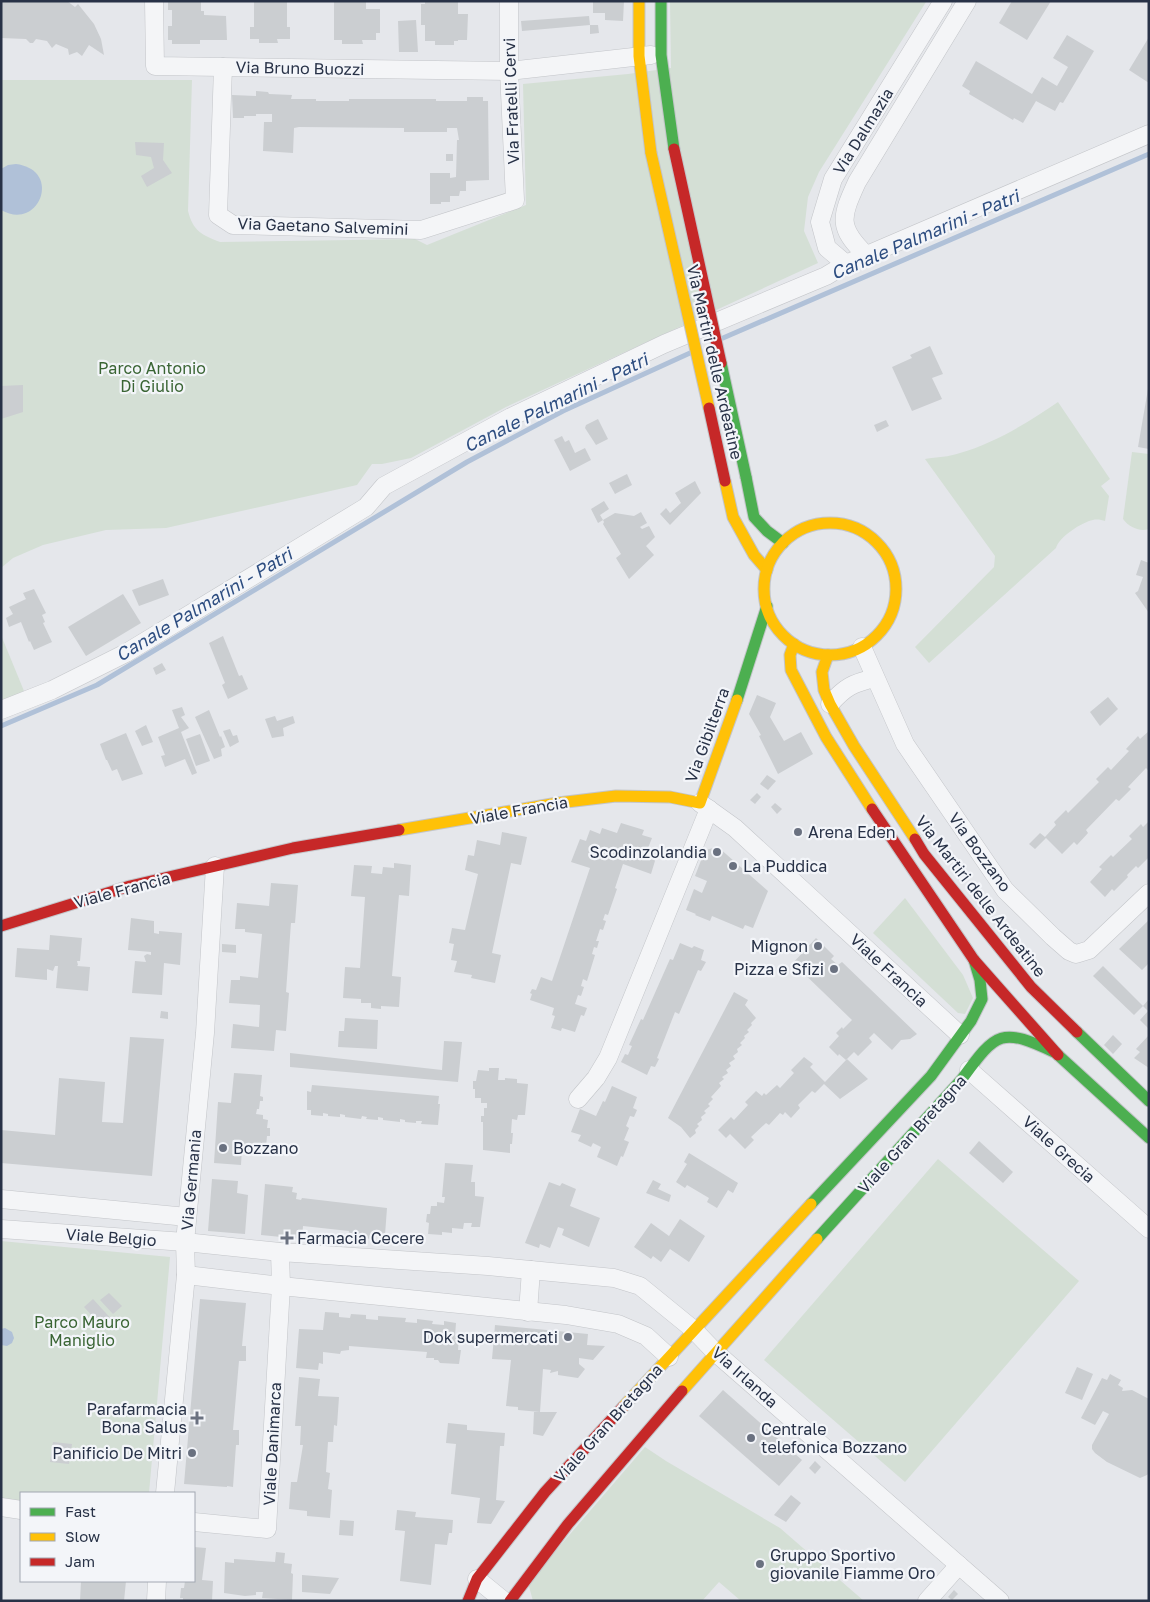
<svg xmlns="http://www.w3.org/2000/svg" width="1150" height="1602" viewBox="0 0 1150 1602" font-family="'Golos Text',sans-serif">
<rect width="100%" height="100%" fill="#e5e7eb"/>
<g fill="#d4dfd5">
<path d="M670 1 926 2 819 172 808 197 804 231 818 263 506 407 411 458 382 464H372L357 485 166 528 106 530 43 545 13 558 1 568V80H192L188 211C193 231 202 235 220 242L415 239 427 245 526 205 523 84 628 74 671 68Z"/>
<path d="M1058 402 1110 479 1101 486 1109 496 1105 521C1102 520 1097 519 1093 520 1082 522 1059 537 1056 548L929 663 915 647 994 567 995 556 925 459C937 457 949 457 960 453 995 443 1029 422 1058 402Z"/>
<path d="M1132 452 1149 454V529C1139 532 1129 527 1123 519Z"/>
<path d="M1 635 24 691 1 702Z"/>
<path d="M905 898 963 975 973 998 965 1014 958 1013 873 933Z"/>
<path d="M938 1159 1079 1281 905 1482 764 1360Z"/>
<path d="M1 1241 170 1257 149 1493H21V1501L1 1499Z"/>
<path d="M645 1447 666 1461 780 1528 864 1601H741L719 1582 702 1601H533L528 1583Z"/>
</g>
<g fill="#b0c1d8">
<path d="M16 164C63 170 39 232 1 210V169L8 165Z"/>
<path d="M5 1328 12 1332 14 1338 12 1343 7 1346 1 1345V1329Z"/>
</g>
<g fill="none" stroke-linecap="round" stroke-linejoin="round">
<g stroke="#b0c1d8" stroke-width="5">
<path d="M723 338 1149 154"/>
<path d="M1 726 97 685 467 462 563 411 690 353"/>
</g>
</g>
<g fill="#cbced1">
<path d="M1 1H67L75 7 78 4 94 24 101 39 104 55 89 45 82 56 77 52 69 55 68 49 56 44 52 48 47 41 36 39 33 43H30L26 39 1 38Z"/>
<path d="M168 1H201V11H204V15L226 16 227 40H200V44H172V40H168V26H172V10H168Z"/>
<path d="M254 1H287V27H290V39H277L278 43H259V39H250V27H254Z"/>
<path d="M334 1H366V9H380V33H376V40H362L363 44H342V40H334Z"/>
<path d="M425 1H458V14H468L467 40H458V41H454V45H435V41H425V25H421V4H425Z"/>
<path d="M593 1H624L623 21 605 20V13H593Z"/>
<path d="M1012 1H1051L1027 40 999 23Z"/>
<path d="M589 16 590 25 522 31 521 21Z"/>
<path d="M416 20 418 52H399L398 21Z"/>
<path d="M590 25H598L599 33 590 34Z"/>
<path d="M1067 35 1094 51 1063 103 1060 102 1055 111 1036 101 1023 123 1014 118 1013 120 969 94 970 91 962 86 976 61 1032 94 1042 77 1057 86 1068 67 1053 58Z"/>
<path d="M1149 37V83L1129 70Z"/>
<path d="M256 91 268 92 269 94 292 95 291 99H316V101H349V99H436V101H467V97H483V101H488L489 180 466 181V191H460L459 196H450V202H441V204H430V173H450V178L456 177 457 140H459L457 128H447V132H404V128L299 127 294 128 293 153 263 151 264 122H272V114H256V116H244V118H233L232 95 256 96Z"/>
<path d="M135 142 164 143 163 160 172 173 147 187 141 176 154 168 151 157 136 155Z"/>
<rect x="446" y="154" width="7" height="7"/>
<path d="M930 346 943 374 932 378 942 399 912 411 892 367 912 358 910 355Z"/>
<path d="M23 385V412L1 419V386Z"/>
<path d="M1148 389H1149V449L1138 447Z"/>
<path d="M598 419 608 439 596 445 585 428 586 425Z"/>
<path d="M886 420 889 426 877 432 874 425Z"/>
<path d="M562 436 565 442 569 440 575 453 585 448 591 460 570 471 554 440Z"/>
<path d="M627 474 632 485 615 494 609 483Z"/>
<path d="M695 481 701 493 670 525 660 514 666 508 670 513 681 503 675 493Z"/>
<path d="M604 501 609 509 600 515 603 520 615 513 634 516 641 512 647 523 640 527 642 529 649 526 655 537 646 546 654 555 629 579 616 558 621 554 603 524 604 522 603 520 598 523 591 509Z"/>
<path d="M1141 560 1149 563V613L1135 593 1138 591 1143 577 1136 575Z"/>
<path d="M163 579 169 595 139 606 132 590Z"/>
<path d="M34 589 46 613 42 615 45 622 43 623 52 642 34 650 30 641 29 642 21 622 9 627 6 618 13 614 9 607 26 599 23 593Z"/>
<path d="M123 594 141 623 86 656 68 627Z"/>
<path d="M223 636 239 676 242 675 248 689 228 699 222 685 225 683 209 643Z"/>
<path d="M162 663 166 670 156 675 153 668Z"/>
<path d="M757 695 776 703 770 717 784 741 801 732 813 754 778 774 759 736 761 735 749 714Z"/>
<path d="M1108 697 1118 709 1100 726 1090 712Z"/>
<path d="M182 707 185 715 181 717 189 728 181 732 197 773 192 775 185 759 165 767 161 756 165 755 158 737 179 728 172 710Z"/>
<path d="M209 710 220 737 221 736 225 747 221 749 222 756 214 759 195 717Z"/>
<path d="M275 716 277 721 293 716 295 723 283 728 284 736 272 738 265 719Z"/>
<path d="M146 725 153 742 142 746 135 731Z"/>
<path d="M230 729 233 736 237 735 239 742 230 747 223 731Z"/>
<path d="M1149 731V771L1146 768 1128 787 1131 789 1119 801 1116 799 1086 830 1088 833 1077 845 1074 842 1062 854 1046 838 1035 849 1029 844 1040 833 1045 837 1056 825 1054 822 1066 810 1068 813 1099 782 1096 779 1108 767 1111 770 1129 751 1126 749 1138 736 1140 739Z"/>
<path d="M126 733 143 774 122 781 117 769 112 771 107 760H106L100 744Z"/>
<path d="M200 734 210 761 196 766 186 739Z"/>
<path d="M767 775 776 781 768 790 760 784Z"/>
<path d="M757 793 761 797 755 804 750 800Z"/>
<path d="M775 803 782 809 777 814 771 807Z"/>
<path d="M1149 821V857L1138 868 1136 866 1127 875 1128 877 1114 891 1112 889 1105 897 1090 882 1102 869 1099 867 1111 855 1113 857 1132 839 1129 836 1141 824 1143 827Z"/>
<path d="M621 823 644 830 642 835 652 838 648 848 658 851 651 874 623 864 615 888 617 889 608 915 605 914 603 920 606 921 603 930 600 929 596 941H599L597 948 594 947 592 954 595 955 587 981 583 979 581 986 584 987 581 996 578 995 575 1004 587 1008 584 1016 581 1015 575 1032 562 1028 561 1031 551 1028 555 1016 552 1015 554 1008 530 1000 532 994 530 993 532 989 536 990 541 977 552 981 590 868 571 862 580 839 586 841 590 830 600 834 602 828 617 833Z"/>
<path d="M502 832 527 837 521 865 511 863 492 953 501 955 495 983 471 978 472 975 454 972 457 961 451 960 454 944 449 943 452 928 465 930 478 874 465 870 468 855 474 856 477 840 500 845Z"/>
<path d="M718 847 768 891 753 928 745 925 743 929 712 916 710 921 695 915 696 914 686 910 694 889 702 893 707 881 695 876 705 850Z"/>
<path d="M394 863 411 865 409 896 399 895 392 976 401 977 399 1007 381 1006V1009L371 1008V1003H361V999L343 998 345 967 360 968 365 897 351 896 354 865 372 866 371 873 382 874 383 867 394 868Z"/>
<path d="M271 883 298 885 295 923H291L286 992 289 993 286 1031 276 1030 274 1051 231 1048 233 1024 259 1027 260 1005 229 1003 231 980H240V976L258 978 262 934 245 932V929H235L237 903 269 906Z"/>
<path d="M131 918 154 921V933L159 934V931L182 933 180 965 164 963 162 995 132 993 135 961 146 962 144 956 147 954 151 955V952L128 950Z"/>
<path d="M1149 920V965L1148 964 1142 970 1119 949Z"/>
<path d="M50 935 82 938 80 961H77L78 965 77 966 90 967 88 991 56 988 58 966H55L53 971 47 969V980L15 977 17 948 49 950Z"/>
<path d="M816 938 834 956 831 959 838 965 842 962 917 1034 910 1039 901 1040 892 1050 874 1033 869 1038 872 1042 858 1056 854 1052 846 1060 839 1054 838 1056 829 1047 839 1036 836 1033 842 1027 843 1029 852 1020 793 963Z"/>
<path d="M680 943 692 948 694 946 704 950 701 960 706 962 701 971 698 970 679 1014 675 1012 657 1058 659 1059 655 1067 651 1066 647 1075 621 1062 625 1054 628 1055 632 1046 629 1045 641 1019 643 1020 670 959 673 960Z"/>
<path d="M222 944 236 945V953L222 952Z"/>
<path d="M1103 966 1143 1006 1134 1015 1093 976Z"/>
<path d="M734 992 748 1000 745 1005 756 1018 751 1023 752 1025 747 1030 749 1032 744 1036 745 1038 740 1043 742 1045 737 1049 738 1052 733 1056 735 1059 729 1063 731 1066 726 1070 728 1073 722 1077 724 1079 719 1083 721 1086 711 1097 713 1099 708 1104 710 1106 704 1111 706 1113 701 1117 702 1120 697 1124 699 1126 695 1130 696 1133 690 1138 681 1127 668 1118Z"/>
<path d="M1149 999V1029L1140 1020 1148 1011 1143 1006Z"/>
<path d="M161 1011 168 1012V1019L160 1018Z"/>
<path d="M345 1018 378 1020 377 1049 338 1047 339 1031H344Z"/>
<path d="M1113 1035 1122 1044 1113 1054 1104 1045Z"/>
<path d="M1149 1035V1068L1134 1058 1140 1052 1136 1049Z"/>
<path d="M130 1037 164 1039 152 1176 1 1163V1130L55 1135 59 1078 105 1082 102 1122 123 1123Z"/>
<path d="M444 1041 462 1042 458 1082 290 1067V1053L442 1070Z"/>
<path d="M804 1057 813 1064 810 1067 825 1082 847 1059 868 1079 840 1099 824 1084 815 1093 812 1091 798 1105 800 1108 791 1118 785 1112 783 1115 780 1113 769 1125 766 1123 751 1137 754 1140 745 1149 730 1134 726 1138 718 1130 731 1117 734 1120 748 1105 745 1102 756 1091 762 1096 764 1093 766 1095 777 1085 780 1088 794 1073 791 1070Z"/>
<path d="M489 1068H499L498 1080H505V1078L517 1079V1083L528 1084 525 1115H518L517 1120 512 1119 511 1133H513L512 1144H510V1153L483 1150V1122H481V1116H484V1108H487V1103H481V1098H475V1089H473V1081H476L478 1070 489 1071Z"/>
<path d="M234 1073 262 1075 260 1096 263 1097V1101H260L259 1109H257L256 1114 263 1115V1119L268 1120 267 1128H270V1136H267L266 1147 254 1146V1149L242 1148 241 1165 214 1163 218 1102 231 1103Z"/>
<path d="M312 1085 439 1096 438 1104H440L438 1125 421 1124 422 1121H416V1123L405 1122V1120L400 1119V1122L383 1120V1118L378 1117V1120L366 1119 367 1117 362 1116 361 1119 345 1117V1115L340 1114V1117L328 1116V1114L323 1113V1116L311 1115V1110H307V1091L311 1092Z"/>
<path d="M612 1086 637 1097 633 1108 637 1110 634 1117 630 1116 626 1126 629 1128 624 1140 629 1142 623 1157 621 1156 617 1166 597 1157 601 1147 593 1143 591 1147 578 1141 581 1135 571 1132 580 1109 596 1116 603 1101 605 1102Z"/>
<path d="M979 1141 1013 1172 1003 1183 969 1153Z"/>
<path d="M689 1153 738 1183 733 1193 728 1190 717 1208 707 1202 709 1198 687 1185 685 1188 676 1182 687 1164 684 1162Z"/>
<path d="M445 1163 473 1165 471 1182H475V1196L484 1197 480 1227H471L472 1223H464L463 1229 452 1228V1233L442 1232V1235L428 1234 429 1223 426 1222 427 1214H430L431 1206H437V1202L444 1203 445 1197H442Z"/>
<path d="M212 1179 238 1181 237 1193 248 1195 245 1234 208 1231Z"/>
<path d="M653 1180 661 1184 658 1189 671 1195 669 1202 646 1193Z"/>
<path d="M549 1182 560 1186 562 1183 576 1189 570 1206 600 1218 589 1247 562 1235 564 1229 558 1227 550 1248 540 1244 539 1248 525 1243Z"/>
<path d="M265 1184 293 1187 292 1192 297 1193 296 1199 301 1200 302 1198 387 1208 385 1235 374 1233 373 1239 348 1237 349 1231 303 1226 302 1239 261 1235Z"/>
<path d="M680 1219 705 1236 689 1262 670 1249 661 1262 653 1256 651 1259 634 1247 651 1223 669 1236Z"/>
<path d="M109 1293 122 1306 113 1314 100 1300Z"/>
<path d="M93 1299 114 1322 105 1330 84 1307Z"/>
<path d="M200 1299 246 1303 242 1346H246V1361H239L233 1430H239V1445H236L233 1487 227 1486V1487L184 1484Z"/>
<path d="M325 1312 339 1313V1317L350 1318 351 1314 366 1315V1319L378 1320V1316L406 1318 405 1322 417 1323V1319L433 1321 432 1324 444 1325V1321L456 1323 455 1336H459L458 1350H461L459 1364 440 1363 438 1360H434V1358H426L427 1352 349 1346V1350L341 1351 340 1354 323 1352V1364L319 1363 318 1370 296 1368 299 1329 323 1330Z"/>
<path d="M495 1325 588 1334 587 1345 605 1346 593 1360 579 1358V1364L585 1369 578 1378 558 1375V1371L550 1373 551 1370 543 1369 540 1412 518 1410V1407L506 1406 511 1360 492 1359Z"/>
<path d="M1077 1367 1093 1374 1082 1400 1065 1393Z"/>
<path d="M1110 1374 1121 1380 1118 1385 1123 1388 1122 1391 1132 1390 1149 1399V1473L1147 1475 1140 1478 1107 1462 1095 1453 1092 1449V1445L1109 1414 1103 1411 1095 1425 1081 1418 1102 1378 1107 1380Z"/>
<path d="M299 1377 320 1379 318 1396 339 1397 337 1426 334 1425 333 1442H328L326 1472 330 1473 328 1489 332 1490 330 1518 307 1516V1511L289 1509 291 1482H297L303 1445H300L301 1426H295Z"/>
<path d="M723 1390 802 1460 779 1486 699 1416Z"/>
<path d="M534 1412H557L543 1436 533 1434Z"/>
<path d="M448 1423 467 1425V1430L505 1433 504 1446H500L496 1500 505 1501 491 1524 477 1523 480 1498 451 1494 456 1444 446 1443Z"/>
<path d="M53 1442 72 1444 69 1464 50 1462Z"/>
<path d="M815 1461 821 1467 815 1474 809 1468Z"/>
<path d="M791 1495 801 1503 786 1522 774 1515Z"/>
<path d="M397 1510 416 1512 415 1517 453 1520 452 1533H449L447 1545 435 1544 431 1585 400 1581 405 1531 395 1530Z"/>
<path d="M340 1520 354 1521 353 1536 339 1535Z"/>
<path d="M194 1547 206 1548 202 1580 213 1581 212 1601H183V1598H180L181 1588H184L185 1581H194Z"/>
<path d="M276 1552 285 1553 284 1563 292 1564 291 1573 293 1574 292 1600 262 1598 263 1592H256V1595L245 1596 224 1593 225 1562 234 1563V1559L275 1562Z"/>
<path d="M302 1575 339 1578 330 1594 302 1592Z"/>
<path d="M81 1581H126L124 1601H80Z"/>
<path d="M954 1590 958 1594 952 1600 948 1597Z"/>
</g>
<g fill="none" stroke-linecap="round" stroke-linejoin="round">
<g stroke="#c3c5c9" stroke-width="19">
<g id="street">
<path d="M154 1 155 66 509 71 651 55"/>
<path d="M223 67 218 215 233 225 421 230 515 200 509 71V1"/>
<path d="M866 255C837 227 841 217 857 182L967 1"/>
<path d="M846 264 827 248 820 222 833 179 943 1"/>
<path d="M862 647 905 744 1005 890 1053 937 1069 951 1076 954 1089 950 1149 893"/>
<path d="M830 704C845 687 853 683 875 678"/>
<path d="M1 710 52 690 126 653 366 507 384 486 511 417 664 344 826 276 846 264 1149 134"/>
<path d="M700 803 735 828 960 1035"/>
<path d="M969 1070 1149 1229"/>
<path d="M578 1099 596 1078 608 1058 709 809"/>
<path d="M1 1199 187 1217"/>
<path d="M1 1229 185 1242 280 1252 488 1266 614 1278 640 1286 694 1330 715 1352 1000 1601"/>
<path d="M186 1275 281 1286 566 1315 618 1324 646 1336 669 1357"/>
<path d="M528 1312 531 1270"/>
<path d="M165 1493 186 1275 185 1242 205 1033 215 866"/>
<path d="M1 1507 21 1510"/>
<path d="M194 1522 267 1529 281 1286 280 1252"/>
<path d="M477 1579 504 1601"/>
<path d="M156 1601 157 1581"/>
<path d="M927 1601 959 1565"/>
</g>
</g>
<g stroke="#c3c5c9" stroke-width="13">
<g id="fast">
<path d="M661 1V55L674 149"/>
<path d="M746 477 754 517 767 531 783 543"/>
<path d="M737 700 767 606"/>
<path d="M1077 1032 1149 1101"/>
<path d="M1058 1055 1149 1138"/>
<path d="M811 1204 931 1076 971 1021 982 999 980 980 974 960"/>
<path d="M817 1239 962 1079C997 1031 1001 1027 1056 1053"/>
</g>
</g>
<g stroke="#c3c5c9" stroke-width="13">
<g id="slow">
<path d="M639 1V56L651 153"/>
<path d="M725 481 733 517 754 555 767 570"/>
<circle cx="830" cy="589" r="66"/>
<path d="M794 644 790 655 791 670 826 737 872 809"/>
<path d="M828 655 822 672 824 690 830 704 854 746 915 839"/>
<path d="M399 830 558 803 616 796 670 797 700 803 737 700"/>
<path d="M682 1391 817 1239"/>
<path d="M623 1407 811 1204"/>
</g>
</g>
<g stroke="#c3c5c9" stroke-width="13">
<g id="jam">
<path d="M872 809 974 960 1058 1055"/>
<path d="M915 839 924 854 1031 987 1077 1032"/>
<path d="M1 926 130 886 293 848 399 830"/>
<path d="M468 1601 477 1579 545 1492 623 1407"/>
<path d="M510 1601 568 1524 682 1391"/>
</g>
</g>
<use href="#street" stroke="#f4f5f7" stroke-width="18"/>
<use href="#fast" stroke="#4caf50" stroke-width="11"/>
<use href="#slow" stroke="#ffc107" stroke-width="11"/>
<use href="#jam" stroke="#c62828" stroke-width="11"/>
<g stroke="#c3c5c9" stroke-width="13" stroke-linecap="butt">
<path id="fast-bridge" d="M721 363 746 477"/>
</g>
<g stroke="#c3c5c9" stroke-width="13" stroke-linecap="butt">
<path id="slow-bridge" d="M651 153 709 408"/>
</g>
<g stroke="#c3c5c9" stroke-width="13" stroke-linecap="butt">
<g id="jam-bridge">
<path d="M674 149 721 363"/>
<path d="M709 408 725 481"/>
</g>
</g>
<use href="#fast-bridge" stroke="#4caf50" stroke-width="11"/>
<use href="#slow-bridge" stroke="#ffc107" stroke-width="11"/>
<use href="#jam-bridge" stroke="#c62828" stroke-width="11"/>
</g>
<g fill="#6a7180" stroke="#f3f5f9" stroke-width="2">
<circle cx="798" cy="832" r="5"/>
<circle cx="717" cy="852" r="5"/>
<circle cx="733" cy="866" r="5"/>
<circle cx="818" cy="946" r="5"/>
<circle cx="834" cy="969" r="5"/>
<circle cx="223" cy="1148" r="5"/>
<path d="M284.5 1230.5h5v5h5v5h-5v5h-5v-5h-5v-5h5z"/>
<circle cx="568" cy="1337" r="5"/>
<path d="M194.5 1410.5h5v5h5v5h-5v5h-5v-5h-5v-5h5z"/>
<circle cx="751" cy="1438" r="5"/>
<circle cx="192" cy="1453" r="5"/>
<circle cx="760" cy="1564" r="5"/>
</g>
<g text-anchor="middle" stroke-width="4.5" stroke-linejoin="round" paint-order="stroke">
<g font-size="16" fill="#283247" stroke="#f3f5f9">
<text transform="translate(300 68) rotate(1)" y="6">Via Bruno Buozzi</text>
<text transform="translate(511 101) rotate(-92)" y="6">Via Fratelli Cervi</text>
<text transform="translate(863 131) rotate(-58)" y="6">Via Dalmazia</text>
<text transform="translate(323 226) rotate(2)" y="6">Via Gaetano Salvemini</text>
<text transform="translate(715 362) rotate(77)" y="6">Via Martiri delle Ardeatine</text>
<text transform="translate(707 735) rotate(-70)" y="6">Via Gibilterra</text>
<text transform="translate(519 810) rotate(-10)" y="6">Viale Francia</text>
<text transform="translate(980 852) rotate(54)" y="6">Via Bozzano</text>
<text transform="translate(122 890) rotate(-15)" y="6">Viale Francia</text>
<text transform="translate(981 896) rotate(52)" y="6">Via Martiri delle Ardeatine</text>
<text transform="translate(889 970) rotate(43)" y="6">Viale Francia</text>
<text transform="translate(912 1134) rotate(-48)" y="6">Viale Gran Bretagna</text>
<text transform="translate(1059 1149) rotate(42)" y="6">Viale Grecia</text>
<text transform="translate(191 1180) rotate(-85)" y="6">Via Germania</text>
<text transform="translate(111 1237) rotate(4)" y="6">Viale Belgio</text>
<text transform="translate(745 1377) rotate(42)" y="6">Via Irlanda</text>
<text transform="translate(608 1423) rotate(-48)" y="6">Viale Gran Bretagna</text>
<text transform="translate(272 1444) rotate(-87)" y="6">Viale Danimarca</text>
</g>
<g font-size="16" fill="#3a6534" stroke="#f3f5f9">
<text x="152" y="374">Parco Antonio<tspan x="152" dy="18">Di Giulio</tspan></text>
<text x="82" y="1328">Parco Mauro<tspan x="82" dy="18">Maniglio</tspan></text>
</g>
<g font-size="16" fill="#283247" stroke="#f3f5f9" text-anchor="start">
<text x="808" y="838">Arena Eden</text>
<text x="707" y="858" text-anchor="end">Scodinzolandia</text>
<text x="743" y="872">La Puddica</text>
<text x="808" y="952" text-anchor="end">Mignon</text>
<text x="824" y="975" text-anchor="end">Pizza e Sfizi</text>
<text x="233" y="1154">Bozzano</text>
<text x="297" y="1244">Farmacia Cecere</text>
<text x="558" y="1343" text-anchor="end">Dok supermercati</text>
<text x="187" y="1415" text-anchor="end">Parafarmacia<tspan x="187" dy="18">Bona Salus</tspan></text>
<text x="761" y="1435">Centrale<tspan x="761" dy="18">telefonica Bozzano</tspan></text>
<text x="182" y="1459" text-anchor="end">Panificio De Mitri</text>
<text x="770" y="1561">Gruppo Sportivo<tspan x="770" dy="18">giovanile Fiamme Oro</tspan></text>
</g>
<g font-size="18" font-style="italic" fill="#2d4d80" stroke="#f3f5f9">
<text transform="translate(925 235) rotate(-23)" y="6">Canale Palmarini - Patri</text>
<text transform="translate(556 403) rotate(-26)" y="6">Canale Palmarini - Patri</text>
<text transform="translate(204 605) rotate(-31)" y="6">Canale Palmarini - Patri</text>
</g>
</g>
<rect width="1150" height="1602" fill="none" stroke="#283247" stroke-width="5"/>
<rect x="20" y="1492" width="175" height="90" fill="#f3f5f9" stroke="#a2a7b2"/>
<rect x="30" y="1508" width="25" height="8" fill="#4caf50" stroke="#a2a7b2"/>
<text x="65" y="1517" font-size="15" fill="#283247">Fast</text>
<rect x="30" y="1533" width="25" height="8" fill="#ffc107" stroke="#a2a7b2"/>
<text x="65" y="1542" font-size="15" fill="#283247">Slow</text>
<rect x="30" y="1558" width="25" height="8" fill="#c62828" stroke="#a2a7b2"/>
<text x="65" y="1567" font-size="15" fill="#283247">Jam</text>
</svg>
